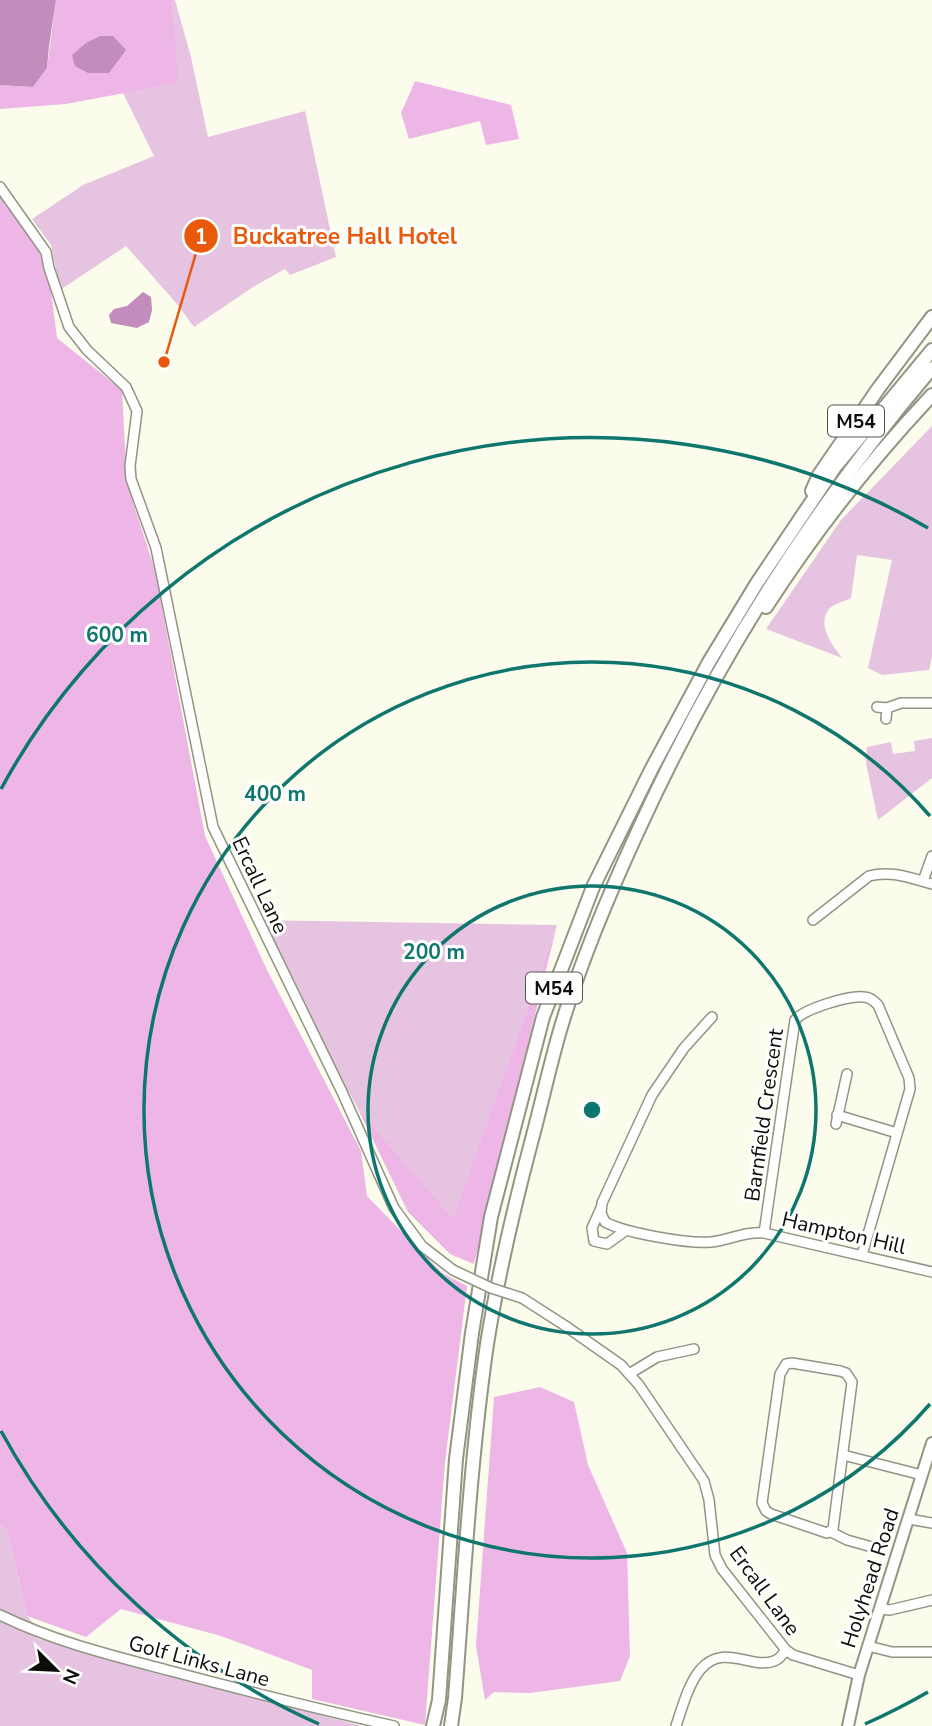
<svg xmlns="http://www.w3.org/2000/svg" width="932" height="1726" viewBox="0 0 932 1726" font-family="'Nunito Sans',sans-serif">
<rect width="100%" height="100%" fill="#fbfceb"/>
<g fill="#e6c3e1">
<path d="M172 0H175L191 57 208 137 305 111 336 257 290 275 285 269 253 287 194 327 177 304 126 246 60 290 51 245 32 219 83 185 154 156 123 93 177 83Z"/>
<path d="M932 426V657L929 670 882 675 868 668 892 560 857 555 851 598C845 601 834 604 829 609 816 625 833 646 842 658L766 629 841 520Z"/>
<path d="M932 738V778L878 820 866 763 867 747 891 742 893 754 915 751 914 741Z"/>
<path d="M257 920 557 925 453 1220 358 1109Z"/>
<path d="M0 1523 8 1533 27 1616 33 1623 36 1638 362 1726H0Z"/>
</g>
<g fill="#edb6e6">
<path d="M56 0H172L178 83 66 104 0 109V85L33 87 47 68Z"/>
<path d="M415 81 511 105 519 139 486 145 480 121 409 139 401 113Z"/>
<path d="M0 193 39 251 50 284 57 338 122 390 127 484 155 570 205 836 269 974 361 1151 367 1196 442 1273 467 1286 445 1462 425 1725 312 1699V1670L221 1636 121 1609 86 1637 27 1616 8 1533 0 1523Z"/>
<path d="M557 925 474 1264 450 1254 408 1212 358 1109 453 1219Z"/>
<path d="M540 1387 574 1402 588 1465 627 1553 630 1656 620 1681 530 1693 494 1692 485 1700 476 1646 494 1397Z"/>
</g>
<g fill="#c28dbc">
<path d="M0 0H56L49 46 47 68 33 87 0 85Z"/>
<path d="M100 36H113L126 50 109 73H88L75 66 72 55 86 43Z"/>
<path d="M143 292 151 297 152 310 149 322 137 328 111 323 109 315 114 309 127 306Z"/>
</g>
<g fill="none" stroke-linecap="round" stroke-linejoin="round">
<g stroke="#929485" stroke-width="12">
<g id="minor">
<path d="M0 187 46 252 49 268 69 327 87 350 126 387 137 411 130 466 131 479 156 548 213 827 342 1092 394 1208 422 1246 453 1270"/>
<path d="M877 707 887 708 901 703H932"/>
<path d="M886 719 887 708"/>
<path d="M923 881 932 856"/>
<path d="M813 920 869 876C891 870 911 878 932 884"/>
<path d="M712 1017 684 1048 652 1095 602 1203 601 1213 605 1222C625 1233 688 1244 711 1242 730 1240 745 1231 764 1233L932 1272"/>
<path d="M837 1115 897 1133"/>
<path d="M836 1124 847 1074"/>
<path d="M601 1208 592 1228 594 1241 607 1244 625 1231"/>
<path d="M764 1233 795 1020C804 1009 849 995 864 997 870 997 874 1001 878 1005L909 1078 910 1089 862 1255"/>
<path d="M522 1298 564 1325 621 1365 639 1385 704 1481 709 1500 715 1555 722 1569 786 1650 793 1655 859 1675"/>
<path d="M792 1363 840 1371 846 1373 852 1382 833 1529 827 1533 771 1514 766 1511 762 1503 780 1374 786 1364Z"/>
<path d="M629 1374 657 1357 694 1349"/>
<path d="M843 1455 922 1475"/>
<path d="M909 1519 932 1523"/>
<path d="M831 1532 847 1540 872 1547"/>
<path d="M881 1609 890 1610 932 1600"/>
<path d="M0 1615C53 1641 110 1655 167 1670 242 1690 318 1709 394 1726"/>
<path d="M868 1646 892 1652H932"/>
<path d="M676 1726C682 1708 688 1685 700 1670 723 1642 752 1670 774 1661 780 1659 783 1654 786 1650"/>
</g>
</g>
<g stroke="#929485" stroke-width="14">
<path id="major" d="M848 1726 859 1675 932 1443"/>
</g>
<g stroke="#929485" stroke-width="16">
<g id="highway">
<path d="M812 491 819 475 878 389 932 317"/>
<path d="M766 607C815 531 870 461 932 395"/>
<path d="M433 1726 439 1700 456 1459 472 1333 491 1217 543 1017 593 887 651 770 709 662 757 583 835 467 932 350"/>
<path d="M451 1726 455 1698C464 1580 470 1462 487 1344 498 1275 514 1207 532 1139 542 1102 550 1064 561 1027 581 960 609 894 638 831 716 660 811 511 932 368"/>
</g>
</g>
<use href="#minor" stroke="#fff" stroke-width="9"/>
<use href="#major" stroke="#fff" stroke-width="10"/>
<use href="#highway" stroke="#fff" stroke-width="12"/>
<g stroke="#929485" stroke-width="12" stroke-linecap="butt">
<path id="minor-bridge" d="M453 1270 491 1288 522 1298"/>
</g>
<use href="#minor-bridge" stroke="#fff" stroke-width="9"/>
</g>
<g fill="none" stroke="#0f766e" stroke-width="3.5">
<circle cx="592" cy="1110" r="224"/>
<path d="M930 1404A448 448 0 1 1 930 816"/>
<path d="M928 1692A672 672 0 0 1 865 1724M319 1724A672 672 0 0 1 1 1431M1 789A672 672 0 0 1 928 528"/>
</g>
<g text-anchor="middle" stroke-width="6" stroke-linejoin="round" paint-order="stroke">
<g fill="#fff" stroke="#555652" stroke-width="2">
<rect x="828" y="405.5" width="56" height="31" rx="5"/>
<rect x="526" y="972.5" width="56" height="31" rx="5"/>
</g>
<g font-size="19" font-weight="bold" fill="#0c0d08">
<text x="856" y="428">M54</text>
<text x="554" y="995">M54</text>
</g>
<g font-size="21" fill="#0c0d08" stroke="#fff">
<text transform="translate(260 885) rotate(65)" y="7">Ercall Lane</text>
<text transform="translate(764 1115) rotate(-82)" y="7">Barnfield Crescent</text>
<text transform="translate(844 1233) rotate(13)" y="7">Hampton Hill</text>
<text transform="translate(870 1578) rotate(-72)" y="7">Holyhead Road</text>
<text transform="translate(765 1591) rotate(54)" y="7">Ercall Lane</text>
<text transform="translate(199 1661) rotate(15)" y="7">Golf Links Lane</text>
</g>
</g>
<circle cx="592" cy="1110" r="10" fill="#0f766e" stroke="#fff" stroke-width="3.5"/>
<g font-size="21" text-anchor="middle" font-weight="bold" fill="#0f766e" stroke="#fff" stroke-width="6" stroke-linejoin="round" paint-order="stroke">
<text x="117" y="642">600 m</text>
<text x="275" y="801">400 m</text>
<text x="434" y="959">200 m</text>
</g>
<path fill="none" stroke="#e8590c" stroke-width="2.5" d="M164 362L201 236"/>
<g fill="#e8590c" stroke="#fff" stroke-width="2.5">
<circle cx="164" cy="362" r="7"/>
<circle cx="201" cy="236" r="18"/>
</g>
<g font-size="21" text-anchor="middle" font-weight="bold" fill="#fff">
<text x="201" y="244">1</text>
</g>
<g font-size="23" text-anchor="middle" font-weight="bold" fill="#e8590c" stroke="#fff" stroke-width="6" stroke-linejoin="round" paint-order="stroke">
<text x="345" y="244">Buckatree Hall Hotel</text>
</g>
<g transform="translate(56 1670) rotate(114)" stroke="#ffffff" stroke-width="5" paint-order="stroke">
<path d="M0-5L12 26L0 18L-12 26Z" fill="#0c0d08"/>
<text y="-10" font-size="19" font-weight="bold" text-anchor="middle" fill="#0c0d08">N</text>
</g>
</svg>
